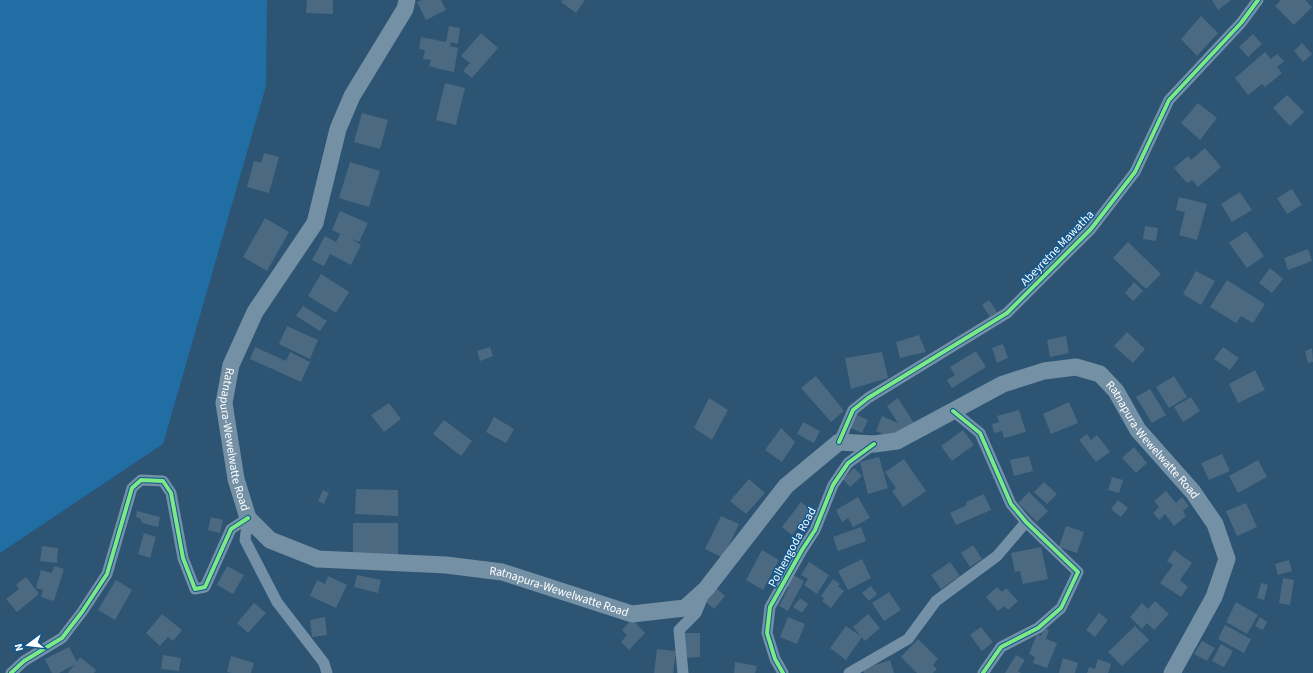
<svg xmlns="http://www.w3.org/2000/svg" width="1313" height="673" viewBox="0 0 1313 673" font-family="'Source Sans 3',sans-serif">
<rect width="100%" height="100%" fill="#2d5472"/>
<path fill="#216ea5" d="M0 0H267L266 86 163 444 0 553Z"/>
<g fill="#4b6a82">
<path d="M307 0H333V14L306 13Z"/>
<path d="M422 0H441L446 10 426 20 417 2Z"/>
<path d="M563 0H585L576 13 561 2Z"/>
<path d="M1212 0H1231L1218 10Z"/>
<path d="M1281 0H1305L1312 7 1294 25 1275 6Z"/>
<path d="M1201 16 1218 33 1197 56 1181 39Z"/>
<path d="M449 26 460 28 458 44 451 42 450 46 458 48 454 72 435 68V67L429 66 431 60 423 59 425 50 419 49 421 37 446 42Z"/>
<path d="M481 33 498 48 472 78 463 71 470 63 461 56Z"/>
<path d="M1253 34 1262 44 1248 57 1239 47Z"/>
<path d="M1302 43 1312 54 1303 62 1294 51Z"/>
<path d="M1265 52 1271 59 1277 54 1284 61 1277 67 1282 73 1265 87 1262 84 1248 95 1235 78Z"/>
<path d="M445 83 465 88 456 125 436 120Z"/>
<path d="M1287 95 1304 112 1290 126 1273 108Z"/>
<path d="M1198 103 1217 118 1200 140 1181 123Z"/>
<path d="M362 113 388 120 380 149 354 142Z"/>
<path d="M1205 148 1221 167 1198 187 1192 180 1187 183 1174 168 1188 156 1191 160Z"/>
<path d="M264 153 279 157 269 193 247 187 254 161 261 163Z"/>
<path d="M350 162 380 171 369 207 339 198Z"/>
<path d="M1292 189 1302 205 1287 214 1277 198Z"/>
<path d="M1240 192 1252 210 1232 222 1221 204Z"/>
<path d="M1179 197 1207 204 1197 240 1179 235 1185 212 1176 210Z"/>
<path d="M340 211 368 223 359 242 350 238 361 245 351 265 330 254 324 266 312 260 325 236 336 242 340 234 332 230Z"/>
<path d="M265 218 289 232 267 271 243 257Z"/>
<path d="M1145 226 1158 228 1156 241 1143 239Z"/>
<path d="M1246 231 1264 256 1247 268 1229 243Z"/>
<path d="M1128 242 1161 274 1146 289 1113 258Z"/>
<path d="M1308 249 1312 261 1288 270 1284 258Z"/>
<path d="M1270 268 1283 279 1272 293 1259 283Z"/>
<path d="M1196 271 1215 281 1201 305 1183 294Z"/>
<path d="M321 274 349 292 336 313 308 296Z"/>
<path d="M1227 280 1265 304 1253 323 1241 316 1236 323 1210 307Z"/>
<path d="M1134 282 1143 291 1133 301 1125 293Z"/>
<path d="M989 300 997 312 990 317 982 305Z"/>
<path d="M303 306 327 321 320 331 296 316Z"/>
<path d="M287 326 318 340 310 359 279 344Z"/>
<path d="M1127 332 1145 349 1133 363 1114 346Z"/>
<path d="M919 335 926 352 900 358 896 342Z"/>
<path d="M1066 336 1069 353 1050 357 1047 340Z"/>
<path d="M1003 344 1008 358 997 363 992 348Z"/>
<path d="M255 347 286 361 290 352 310 362 301 382 250 359Z"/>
<path d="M490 347 493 356 480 361 477 351Z"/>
<path d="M1223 347 1239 358 1230 370 1214 359Z"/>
<path d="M1312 348 1313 362 1308 363 1305 351Z"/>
<path d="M976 351 986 367 952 388 947 380 955 375 950 367Z"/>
<path d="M882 352 888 378 851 389 845 358Z"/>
<path d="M1255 370 1265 390 1238 403 1229 384Z"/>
<path d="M816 376 844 411 831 422 801 388Z"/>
<path d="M1174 376 1187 397 1169 408 1156 387Z"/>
<path d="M1150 389 1166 415 1152 423 1136 397Z"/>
<path d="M1191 397 1200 411 1183 422 1174 407Z"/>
<path d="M709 398 728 410 712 440 694 428Z"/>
<path d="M898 398 915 425 893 439 876 431 882 416 898 423 887 406Z"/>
<path d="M1069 402 1078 423 1051 434 1043 414Z"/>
<path d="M389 403 401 419 384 432 371 415Z"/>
<path d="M1019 410 1026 432 1004 438 1002 431 994 433 992 424 999 422 997 416Z"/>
<path d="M857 415 868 420 862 433 851 428Z"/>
<path d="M494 417 514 429 506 443 486 432Z"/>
<path d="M444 420 472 441 461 456 433 434Z"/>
<path d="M803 422 820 431 814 443 797 434Z"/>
<path d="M781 428 795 442 782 462 765 450Z"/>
<path d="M963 430 974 445 952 461 941 446Z"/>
<path d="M1087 434 1091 440 1097 435 1110 452 1096 462 1079 440Z"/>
<path d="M1134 447 1147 463 1136 473 1122 458Z"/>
<path d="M1222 454 1230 471 1209 480 1201 463Z"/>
<path d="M1029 456 1033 471 1014 476 1010 460Z"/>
<path d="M879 457 888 488 868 494 860 462Z"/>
<path d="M904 459 926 491 903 507 892 491 896 488 885 472Z"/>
<path d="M1258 460 1267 477 1238 493 1229 476Z"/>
<path d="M854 468 862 476 850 487 843 479Z"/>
<path d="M1112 477 1123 480 1119 493 1108 490Z"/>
<path d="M749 479 765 493 746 514 730 501Z"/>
<path d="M1044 482 1057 494 1047 504 1034 492Z"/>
<path d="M356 489 398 490V516L355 514Z"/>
<path d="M323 490 329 493 324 504 318 501Z"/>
<path d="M1166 491 1176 503 1182 497 1189 506 1183 511 1186 516 1174 526 1165 514 1159 520 1153 513 1159 507 1154 501Z"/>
<path d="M1029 492 1048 511 1037 522 1018 503Z"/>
<path d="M984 494 991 510 956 525 950 513 967 505 966 502Z"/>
<path d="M858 497 870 518 853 527 848 518 842 522 836 510Z"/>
<path d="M1118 500 1128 508 1121 517 1111 509Z"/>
<path d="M801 502 812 511 792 535 782 527Z"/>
<path d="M1246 503 1257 527 1237 536 1226 511Z"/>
<path d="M137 511 160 517 158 527 142 523 141 519 136 517Z"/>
<path d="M721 516 739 524 723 558 705 549Z"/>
<path d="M211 517 223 520 220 533 208 530Z"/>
<path d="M353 523H398V555L353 556Z"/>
<path d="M1066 526 1084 532 1077 553 1059 547Z"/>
<path d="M861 527 866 541 838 551 833 537Z"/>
<path d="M144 533 156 537 150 558 138 554Z"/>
<path d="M973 545 982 559 970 567 961 553Z"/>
<path d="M42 546 58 548 57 563 40 561Z"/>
<path d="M1041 547 1048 579 1023 584 1020 571 1015 572 1011 553Z"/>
<path d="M762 550 779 560 763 590 746 580Z"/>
<path d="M1174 550 1192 563 1180 580 1188 587 1181 597 1160 583 1173 565 1167 561Z"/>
<path d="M862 559 871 578 848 590 838 571Z"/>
<path d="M1289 560 1292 571 1278 575 1275 564Z"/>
<path d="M809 562 829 575 817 594 804 585 808 579 801 575Z"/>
<path d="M950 562 960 576 941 589 931 575Z"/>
<path d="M54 566 64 569 54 601 41 597 43 590 36 588 41 570 52 573Z"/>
<path d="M227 566 244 575 233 594 217 585Z"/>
<path d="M357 575 381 580 378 593 354 587Z"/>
<path d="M793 575 804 581 788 611 779 606 789 587 787 586Z"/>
<path d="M328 576 347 585 336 608 310 596 317 580 325 584Z"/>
<path d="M26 577 39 594 17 612 6 599 19 589 16 585Z"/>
<path d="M1283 578 1294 580 1290 605 1279 603Z"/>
<path d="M833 579 840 584 838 586 844 591 831 608 822 601 824 598 821 596Z"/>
<path d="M116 580 132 590 115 620 98 610Z"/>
<path d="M1261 583 1268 585 1264 600 1257 598Z"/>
<path d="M871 586 877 594 869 601 862 593Z"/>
<path d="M997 587 1002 592 1006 588 1018 601 1008 610 1004 606 998 611 986 597Z"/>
<path d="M716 588 725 596 714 609 705 601Z"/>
<path d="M889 592 901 610 884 621 872 603Z"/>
<path d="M800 598 808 604 802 613 793 607Z"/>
<path d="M1155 601 1169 614 1154 630 1147 623 1142 629 1130 617 1142 603 1148 609Z"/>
<path d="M1236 602 1258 615 1247 634 1226 622Z"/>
<path d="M254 603 266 613 248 633 237 623Z"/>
<path d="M1099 613 1108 620 1095 637 1086 630Z"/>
<path d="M162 614 182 630 173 641 168 637 160 646 146 633Z"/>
<path d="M868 614 880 628 865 641 853 627Z"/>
<path d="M325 617 327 635 312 637 310 620Z"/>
<path d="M788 617 805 624 797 644 780 637Z"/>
<path d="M1260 617 1267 622 1263 630 1255 626Z"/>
<path d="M632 619 645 633 629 650 621 642 627 635 622 630Z"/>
<path d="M1225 625 1251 639 1244 653 1218 639Z"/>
<path d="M846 626 862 637 846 660 830 648Z"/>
<path d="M1135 626 1149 640 1122 666 1108 652Z"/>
<path d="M981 627 993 642 982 651 970 635Z"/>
<path d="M1044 628 1049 630 1046 639 1057 643 1047 668 1033 663 1035 657 1029 654 1037 634 1041 636Z"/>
<path d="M684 633H700V657L685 658Z"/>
<path d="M918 639 938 659 933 665 937 669 933 673H917L901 657Z"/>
<path d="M1202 641 1215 648 1207 661 1194 654Z"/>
<path d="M1221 644 1233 651 1224 667 1212 661Z"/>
<path d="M69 647 77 662 80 657 96 670 94 673H68L74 665 59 673H52L45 659Z"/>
<path d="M657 649 676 651 673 673H654Z"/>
<path d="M163 655 181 658 179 671 161 669Z"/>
<path d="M1016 655 1025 660 1018 671 1021 673H1005Z"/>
<path d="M231 656 254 663 251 673H232L227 672Z"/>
<path d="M1063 658 1078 663 1075 673H1059Z"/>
<path d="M1098 659 1111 664 1108 673H1087L1089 667 1095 669Z"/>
<path d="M890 660 894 673H864L863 669Z"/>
<path d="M735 662 757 666 755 673H734Z"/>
</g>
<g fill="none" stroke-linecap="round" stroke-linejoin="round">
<g stroke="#7490a6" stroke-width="11">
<path d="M953 411 980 433 1011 504 1026 522 1078 572 1061 608 1038 628 1001 647 983 673"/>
<path d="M839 442 853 410 868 398 1007 313 1091 229 1135 172 1169 100 1241 23 1258 0"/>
<path d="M248 518 245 540 277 602 324 663 327 673"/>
<path d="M11 673 24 661 62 638 82 612 107 574 132 488 141 480 163 481 171 493 183 558 195 589 205 587 231 529 248 518"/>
<path d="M683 673 679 630 696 613 704 594"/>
<path d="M783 673 775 659 767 633 770 607 802 550 815 530 833 485 848 463 874 444"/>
<path d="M849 673 908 639 936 601 997 556 1026 522"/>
</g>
<path stroke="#7490a5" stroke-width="17" id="s1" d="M407 0 405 9 352 96 338 129 315 223 255 312 231 365 224 403 236 479 248 518 270 540 318 559 446 565 502 572 632 614 685 608 706 589 786 486 839 442 874 444 897 441 1003 384 1044 371 1076 367 1100 374 1116 391 1138 430 1193 492 1215 524 1227 559 1214 597 1172 673"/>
<g stroke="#10588f" stroke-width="6">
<g id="cycleway">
<path d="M953 411 980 433 1011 504 1026 522 1078 572 1061 608 1038 628 1001 647 983 673"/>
<path d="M839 442 853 410 868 398 1007 313 1091 229 1135 172 1169 100 1241 23 1258 0"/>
<path d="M11 673 24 661 62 638 82 612 107 574 132 488 141 480 163 481 171 493 183 558 195 589 205 587 231 529 248 518"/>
<path d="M783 673 775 659 767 633 770 607 802 550 815 530 833 485 848 463 874 444"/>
</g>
</g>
<use href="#cycleway" stroke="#7ce984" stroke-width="4"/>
</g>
<g text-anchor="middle" stroke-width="3" stroke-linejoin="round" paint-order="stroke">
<g font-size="12" fill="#fff" stroke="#10588f">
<text transform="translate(1057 248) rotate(-46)" y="4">Abeyretne Mawatha</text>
<text dy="4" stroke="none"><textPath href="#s1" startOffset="485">Ratnapura-Wewelwatte Road</textPath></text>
<text dy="4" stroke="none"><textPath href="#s1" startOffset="1614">Ratnapura-Wewelwatte Road</textPath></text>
<text transform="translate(792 547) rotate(-62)" y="4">Polhengoda Road</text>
<text dy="4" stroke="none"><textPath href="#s1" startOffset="893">Ratnapura-Wewelwatte Road</textPath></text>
</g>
</g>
<g transform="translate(28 645) rotate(255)" stroke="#10588f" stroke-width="3" paint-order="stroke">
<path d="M0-3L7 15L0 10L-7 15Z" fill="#ffffff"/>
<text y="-6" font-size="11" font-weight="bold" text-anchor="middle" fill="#ffffff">N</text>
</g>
</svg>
